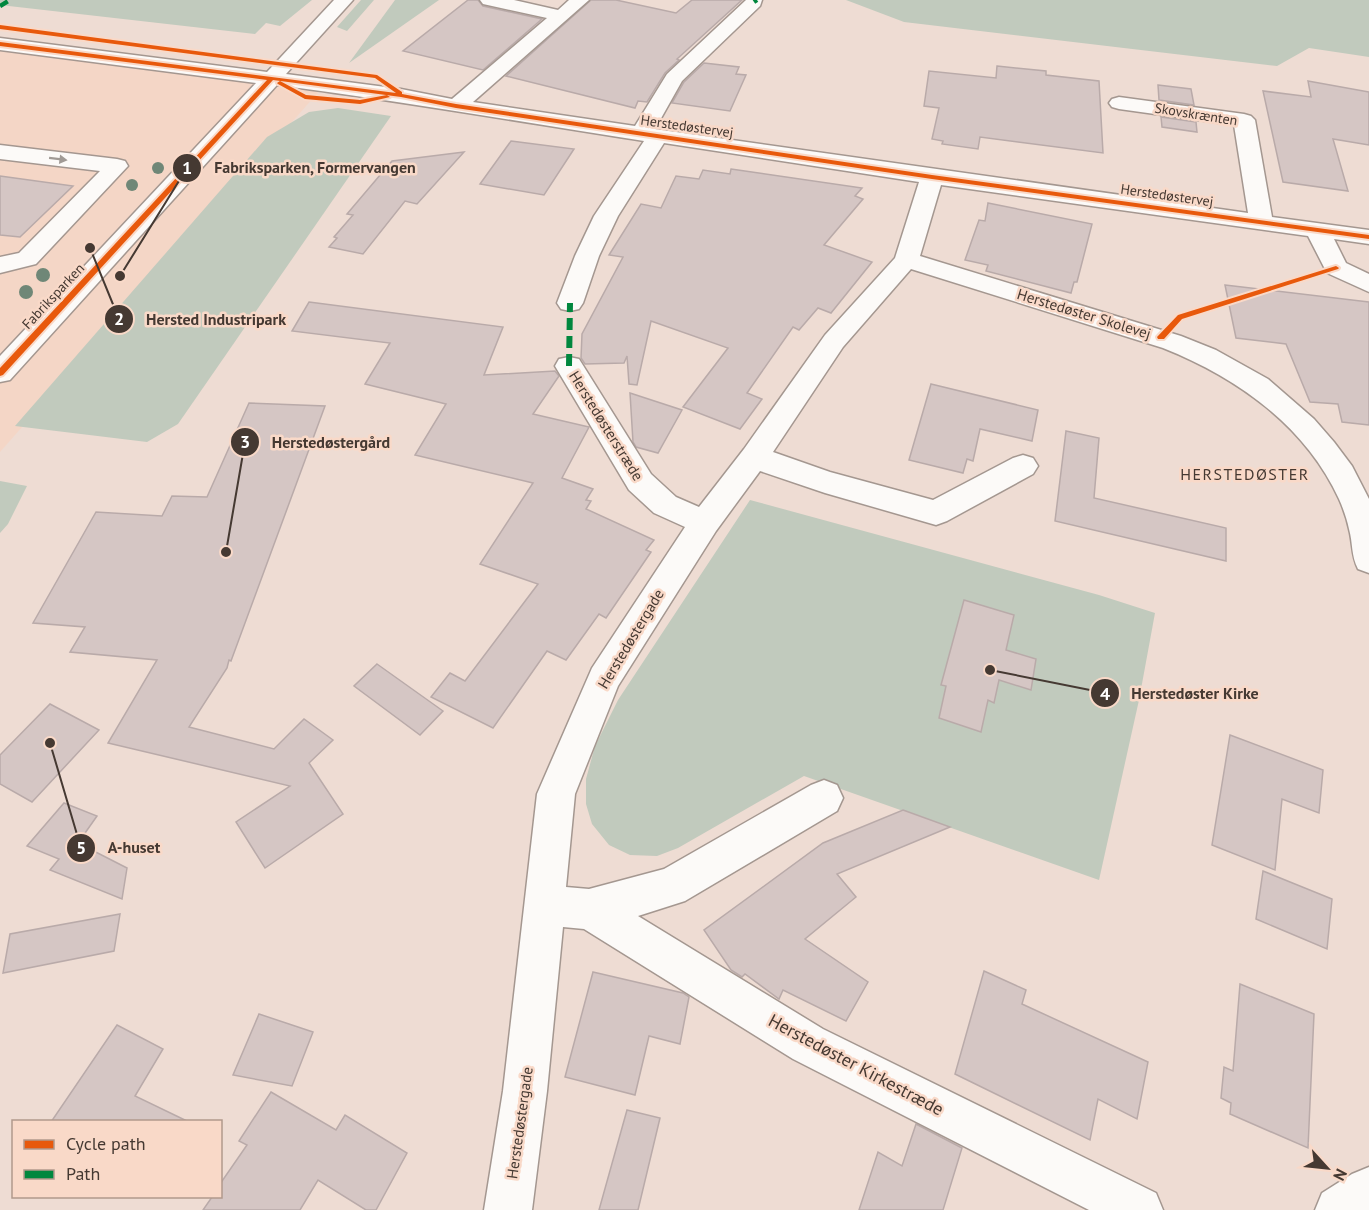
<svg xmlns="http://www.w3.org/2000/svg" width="1369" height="1210" viewBox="0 0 1369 1210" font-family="'PT Sans',sans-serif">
<rect width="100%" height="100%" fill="#eedcd3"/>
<path fill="#f4d6c6" d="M0 40 330 79 0 452Z"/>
<g fill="#c1cabd">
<path d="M0 0H312L280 26 266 23 255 34 0 5Z"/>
<path d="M361 0H374L347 31 337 27Z"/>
<path d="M395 0H439L349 63Z"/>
<path d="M846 0H1369V57L1309 48 1277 66 904 22Z"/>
<path d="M338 108 391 116 178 424 147 442 15 426 267 137 309 112Z"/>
<path d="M0 481 27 486 8 524 0 533Z"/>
<path d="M750 500 1099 595 1155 613 1139 700 1099 880 804 776 678 848 657 856 630 855 609 845 592 824 586 804V779L595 746 618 700Z"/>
</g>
<g fill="#d5c6c4" stroke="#b9aaa9" stroke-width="1.5">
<path d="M468 0H478L483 6 542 19 483 70 403 51Z"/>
<path d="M591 0H616L676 13 692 0H742L677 59 679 60 665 73 647 102 638 101 635 108 506 76Z"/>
<path d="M704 63 739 67 736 74 746 75 730 111 672 103 684 82Z"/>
<path d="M997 66 1046 71V75L1099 81 1103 153 980 137 978 149 942 144 943 141 932 139 939 108 924 106 929 71 996 78Z"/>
<path d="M1308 81 1369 92V145L1333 139 1348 191 1283 182 1263 91 1311 97Z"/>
<path d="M1158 85 1191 89 1194 105 1159 100Z"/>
<path d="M1161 117 1196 122 1197 132 1162 127Z"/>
<path d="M511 141 574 149 544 195 480 184Z"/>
<path d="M464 152 417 204 405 201 363 254 329 247 337 238 334 237 353 215 347 214 392 161Z"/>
<path d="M731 169 862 188 855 196 863 199 824 245 872 262 831 313 818 308 799 330 793 327 747 393 762 399 740 429 683 407 728 348 651 321 637 385 629 384 627 356 624 363 585 364 581 358 582 334 623 257 609 255 641 204 661 208 676 176 699 179 703 170 730 174Z"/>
<path d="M0 176 73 186 20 237 0 235Z"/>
<path d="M988 203 1092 224 1077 282H1074L1071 293 986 271 988 265 965 260 979 220 985 221Z"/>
<path d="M1225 285 1369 302V425L1342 422 1338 404 1310 402 1286 344 1236 338Z"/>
<path d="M309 302 503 327 484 375 555 371 559 376 533 414 589 427 562 478 593 489 586 500 591 501 586 509 654 540 646 550 651 552 606 618 599 614 566 660 547 651 493 728 431 697 450 673 465 681 538 584 480 564 533 483 415 455 446 404 365 384 390 343 292 331Z"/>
<path d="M931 384 1038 410 1032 441 980 429 973 461 967 459 963 473 909 460Z"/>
<path d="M630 393 682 410 658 453 636 447 633 442Z"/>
<path d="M249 403 325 406 231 661 229 660 227 668 189 727 274 749 304 719 333 740 309 763 343 814 265 868 236 822 290 786 108 743 157 660 70 652 85 627 33 623 96 512 162 516 172 496 207 497Z"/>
<path d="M1066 431 1099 438 1094 498 1226 528V561L1055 521Z"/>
<path d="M964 600 1014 615 1006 650 1036 659 1031 690 999 680 994 703 988 700 981 732 939 718 946 686 941 685Z"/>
<path d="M377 664 443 711 420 735 354 686Z"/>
<path d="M50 704 99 730 32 802 0 784V755Z"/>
<path d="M1230 735 1323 770 1319 813 1282 799 1275 870 1212 845Z"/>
<path d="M64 803 97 816 78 843 127 868 122 899 50 870 59 859 27 846Z"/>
<path d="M903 810 950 827 837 874 856 897 805 939 868 982 846 1021 783 990 779 999 745 974 742 977 731 970 704 930 823 843Z"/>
<path d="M1263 871 1332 899 1327 949 1256 919Z"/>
<path d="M120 914 114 951 3 973 10 934Z"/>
<path d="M984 971 1026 990 1022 1004 1148 1062 1137 1119 1098 1099 1090 1140 955 1074Z"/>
<path d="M593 972 683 993 689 997 680 1044 649 1036 635 1095 565 1077Z"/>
<path d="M1240 984 1314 1014 1308 1148 1230 1114 1231 1103 1221 1098 1224 1067 1233 1071Z"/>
<path d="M259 1014 313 1032 292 1086 233 1075Z"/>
<path d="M117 1025 163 1049 135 1096 189 1122H51Z"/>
<path d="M271 1092 336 1130 345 1115 407 1153 376 1210H366L318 1180 300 1210H203L212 1197H220V1184L247 1145 239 1141Z"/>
<path d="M627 1110 660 1118 638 1210H599Z"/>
<path d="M916 1124 962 1148 943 1210H859L878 1152 902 1166Z"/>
</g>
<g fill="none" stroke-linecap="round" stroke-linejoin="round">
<g stroke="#a49790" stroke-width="3">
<g id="minor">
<path d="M334 0H353L286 74 401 89 452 99 547 18 483 4 480 0H514L558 10 569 0H589L473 102 635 126 667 74 746 0H762L760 6 682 81 655 129 1248 213 1234 125 1119 109 1112 107 1109 103 1112 99 1119 97 1244 114 1251 116 1255 120 1272 217 1369 230V244L1334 239 1346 263 1369 274V292L1327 273 1308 236 941 185 920 256 1181 336 1216 350 1268 379 1314 419 1334 442 1352 466 1369 499V573L1358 569C1351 556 1353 543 1349 529 1347 519 1343 508 1339 499 1305 425 1236 377 1163 348L911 269 843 347 773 452 830 472 933 500 1013 458 1023 455 1033 458 1038 466 1033 474 947 521 936 525 825 493 760 471 716 531 618 686 575 794 566 887 589 889 664 869 811 785 824 780 837 785 843 798 837 811 685 901 638 916 823 1029 1156 1193 1163 1210H1089L793 1059 584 929 563 927 547 1091 532 1210H484L503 1091 537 794 592 668 685 527 654 513 629 490 555 366 559 359 569 357 579 359 651 474 676 497 699 507 744 449 825 335 895 258 919 182 664 143 618 216 599 256 583 303 579 309 570 311 561 309 557 303 575 256 594 216 644 141C522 122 400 101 277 85L10 380 0 382V356L256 83 0 50V38L267 72Z"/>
<path d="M0 145 117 159 125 161 128 166 36 264 0 273V257L19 253 100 171 0 159Z"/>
<path d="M1369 1167V1210H1315L1322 1193 1352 1174Z"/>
</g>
</g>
<use href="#minor" fill="#fcfaf8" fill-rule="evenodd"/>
<g stroke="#00873e" stroke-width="4.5" stroke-dasharray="9 4.5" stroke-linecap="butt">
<path d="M754 2 757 0"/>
<path d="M0 6 10 0"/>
</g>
<path stroke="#00873e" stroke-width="6" stroke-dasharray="12 6" stroke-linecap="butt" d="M569 366 570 303"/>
<g stroke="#f9d9c8" stroke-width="4">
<g id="cycleway">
<path d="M0 25 377 75 402 92V94L456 104 932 175 1369 235V239L932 179 456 108 401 97 273 80 3 375 0 376V368L267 80 0 46V42L396 93 375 78 0 29Z"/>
<path d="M280 81 306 95 360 100 387 95 390 97 360 104 305 99 278 84 277 83Z"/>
<path d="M1336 266 1339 268 1338 269 1182 319 1164 339H1158L1157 337 1178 315Z"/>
</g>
</g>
<use href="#cycleway" fill="#e8590c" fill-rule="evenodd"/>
</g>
<g fill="#6f8777">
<circle cx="158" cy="168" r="6"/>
<circle cx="132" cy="185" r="6"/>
<circle cx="43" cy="275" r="7"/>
<circle cx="26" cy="292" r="7"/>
</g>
<defs><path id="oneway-solid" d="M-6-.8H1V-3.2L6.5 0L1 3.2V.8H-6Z" transform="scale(1.5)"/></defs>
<use fill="#a09a95" href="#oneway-solid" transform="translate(58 159) rotate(7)"/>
<g text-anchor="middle" stroke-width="5" stroke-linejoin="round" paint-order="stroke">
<g font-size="14" fill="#453932" stroke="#f9d9c8">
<text transform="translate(1196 114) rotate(9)" y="5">Skovskrænten</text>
<text transform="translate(687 126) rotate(8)" y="5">Herstedøstervej</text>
<text transform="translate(1167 195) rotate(8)" y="5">Herstedøstervej</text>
<text transform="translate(53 296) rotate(-47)" y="5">Fabriksparken</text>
</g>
<g font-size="15" fill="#453932" stroke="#f9d9c8">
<text transform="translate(1084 314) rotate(17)" y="5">Herstedøster Skolevej</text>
<text transform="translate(606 426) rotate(58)" y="5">Herstedøsterstræde</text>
<text transform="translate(631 639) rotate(-59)" y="5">Herstedøstergade</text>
<text transform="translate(520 1123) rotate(-82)" y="5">Herstedøstergade</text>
</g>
<g font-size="16" letter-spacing="1.5" fill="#453932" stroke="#f9d9c8">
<text x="1245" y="480">HERSTEDØSTER</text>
</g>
<g font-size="18" fill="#453932" stroke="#f9d9c8">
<text transform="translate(856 1065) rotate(28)" y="6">Herstedøster Kirkestræde</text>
</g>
</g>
<path fill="none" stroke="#453932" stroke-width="2" d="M120 276L187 168M90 248L119 319M226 552L245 442M990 670L1105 693M50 743L81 848"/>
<g fill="#453932" stroke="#f9d9c8" stroke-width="2">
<circle cx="120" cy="276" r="6"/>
<circle cx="90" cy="248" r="6"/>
<circle cx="226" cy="552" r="6"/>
<circle cx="990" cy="670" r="6"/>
<circle cx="50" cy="743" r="6"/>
<circle cx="187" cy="168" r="15"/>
<circle cx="119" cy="319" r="15"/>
<circle cx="245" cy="442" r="15"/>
<circle cx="1105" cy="693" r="15"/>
<circle cx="81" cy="848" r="15"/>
</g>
<g font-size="18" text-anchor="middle" font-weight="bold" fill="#fff">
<text x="187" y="174">1</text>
<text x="119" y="325">2</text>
<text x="245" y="448">3</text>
<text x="1105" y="700">4</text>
<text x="81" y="854">5</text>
</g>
<g font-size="16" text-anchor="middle" font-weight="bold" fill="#453932" stroke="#f9d9c8" stroke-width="5" stroke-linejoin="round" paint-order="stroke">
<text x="315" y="173">Fabriksparken, Formervangen</text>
<text x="216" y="325">Hersted Industripark</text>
<text x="331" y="448">Herstedøstergård</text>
<text x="1195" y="699">Herstedøster Kirke</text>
<text x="134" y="853">A-huset</text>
</g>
<rect x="12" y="1120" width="210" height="78" fill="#f9d9c8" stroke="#b1998c" stroke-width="1.5"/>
<rect x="24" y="1140" width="30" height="9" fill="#e8590c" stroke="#b1998c" stroke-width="1.5"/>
<text x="66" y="1150" font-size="18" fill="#453932">Cycle path</text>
<rect x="24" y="1170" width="30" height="9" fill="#00873e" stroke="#b1998c" stroke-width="1.5"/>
<text x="66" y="1180" font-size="18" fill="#453932">Path</text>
<g transform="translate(1327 1168) rotate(117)" stroke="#f9d9c8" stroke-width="4.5" paint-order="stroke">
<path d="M0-4.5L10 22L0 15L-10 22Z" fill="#453932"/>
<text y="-9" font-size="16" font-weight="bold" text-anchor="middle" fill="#453932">N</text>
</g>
</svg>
